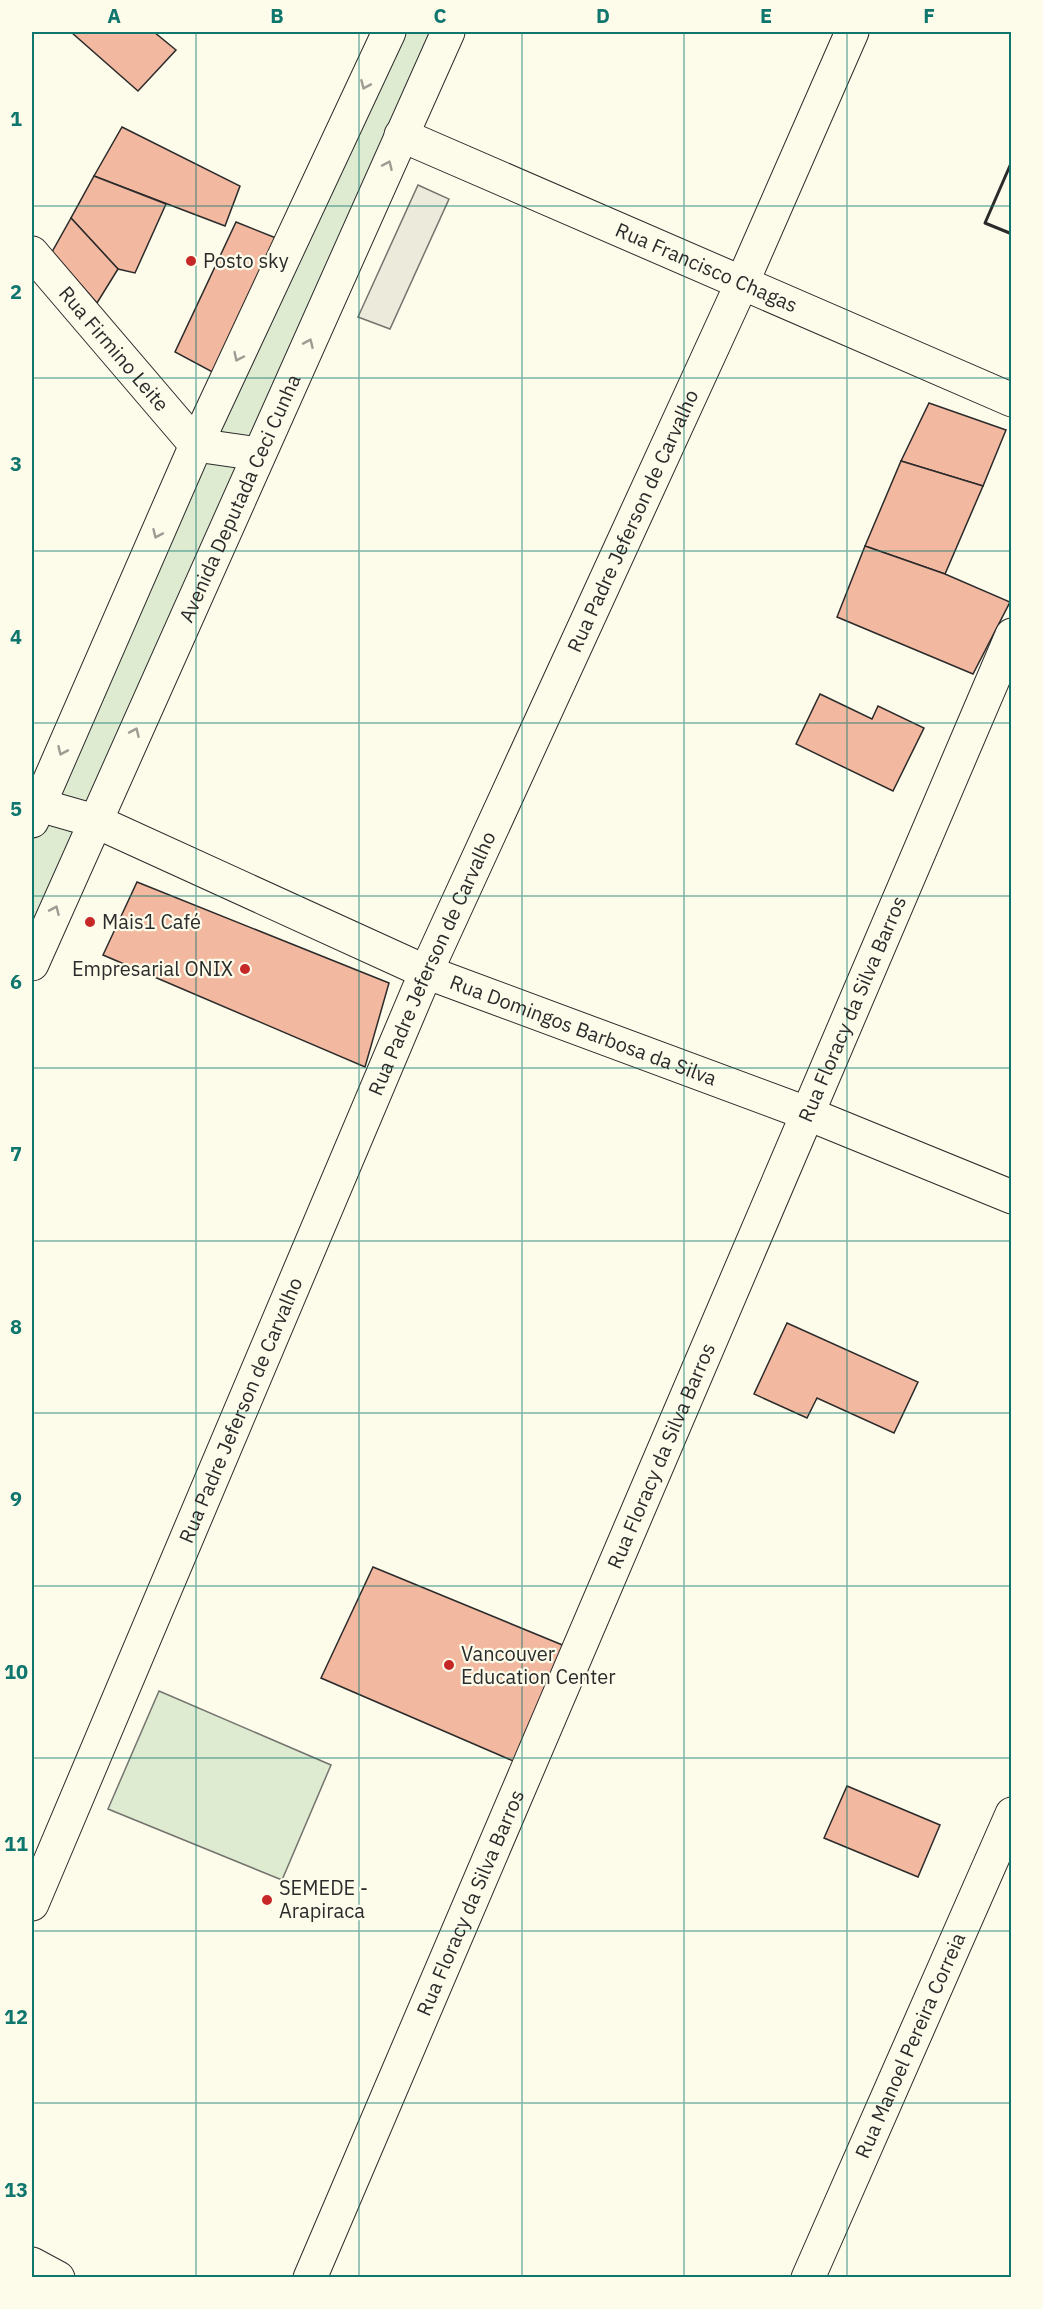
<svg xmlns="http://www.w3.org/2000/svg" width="1043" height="2309" viewBox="0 0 1043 2309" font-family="'IBM Plex Sans',sans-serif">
<rect width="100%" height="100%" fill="#fdfbea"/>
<g fill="#deebd1" stroke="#74746e" stroke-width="1.5">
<path d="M383 32H448L32 964V820Z"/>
<path d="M159 1691 331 1765 282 1880 108 1809Z"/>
</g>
<path fill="#eceadb" stroke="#74746e" stroke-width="1.5" d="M418 185 449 199 390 329 358 317Z"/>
<g fill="#f2b8a0" stroke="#2b2b2b" stroke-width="1.5">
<path d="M71 32H154L176 50 138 91Z"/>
<path d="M122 127 240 186 225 226 94 176Z"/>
<path d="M94 176 166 204 135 273 118 269 71 218Z"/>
<path d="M71 218 118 269 97 303 52 252Z"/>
<path d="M236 222 281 240 218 375 175 352Z"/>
<path d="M929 403 1006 430 983 486 901 461Z"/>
<path d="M901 461 983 486 945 574 865 546Z"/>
<path d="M865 546 945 574 1010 602 973 674 837 617Z"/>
<path d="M820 694 872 719 878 706 924 728 893 791 796 744Z"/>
<path d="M137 882 389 983 365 1067 103 955Z"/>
<path d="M787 1323 918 1382 894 1433 817 1398 807 1418 754 1394Z"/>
<path d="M373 1567 577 1651 527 1767 321 1678Z"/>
<path d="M847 1786 940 1825 918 1877 824 1838Z"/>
</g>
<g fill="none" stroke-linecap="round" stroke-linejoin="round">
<g stroke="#2b2b2b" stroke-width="35">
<g id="minor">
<path id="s1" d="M401 135 1012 400"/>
<path id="s2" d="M32 253 196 445 259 454"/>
<path id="s3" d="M32 803 95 821 426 972 806 1113 1012 1197"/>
<path id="s4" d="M32 1904 426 972 742 283 852 32"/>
<path d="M32 2264 58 2278"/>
<path id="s5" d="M310 2278 1012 635"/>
<path id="s6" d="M808 2278 1012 1814"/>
</g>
</g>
<g stroke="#2b2b2b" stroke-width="35">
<g id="primary">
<path d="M32 821 196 445 389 32"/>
<path id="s7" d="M32 964 448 32"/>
</g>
</g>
<use href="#minor" stroke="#fdfbea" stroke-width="33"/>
<use href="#primary" stroke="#fdfbea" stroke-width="33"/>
<path stroke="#2b2b2b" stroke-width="3" d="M1012 161 985 223 1012 234"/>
</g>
<defs><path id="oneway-chevron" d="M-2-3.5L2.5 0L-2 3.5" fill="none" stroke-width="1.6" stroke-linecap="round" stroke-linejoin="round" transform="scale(1.5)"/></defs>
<g stroke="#9e9d94">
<use href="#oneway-chevron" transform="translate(365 85) rotate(114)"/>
<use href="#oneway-chevron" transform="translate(388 165) rotate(-66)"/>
<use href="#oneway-chevron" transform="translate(309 343) rotate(-66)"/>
<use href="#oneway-chevron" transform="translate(238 357) rotate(115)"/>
<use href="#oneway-chevron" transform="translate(157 534) rotate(114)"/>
<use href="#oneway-chevron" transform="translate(135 732) rotate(-66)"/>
<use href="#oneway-chevron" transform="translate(62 751) rotate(114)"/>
<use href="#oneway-chevron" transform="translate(55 910) rotate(-66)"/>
</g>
<path fill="none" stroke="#0f766e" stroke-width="1.5" stroke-opacity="0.55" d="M196 32V2278M359 32V2278M522 32V2278M684 32V2278M847 32V2278M32 206H1012M32 378H1012M32 551H1012M32 723H1012M32 896H1012M32 1068H1012M32 1241H1012M32 1413H1012M32 1586H1012M32 1758H1012M32 1931H1012M32 2103H1012"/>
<g fill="#c62828" stroke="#fdfbea" stroke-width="2">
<circle cx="191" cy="261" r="6"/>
<circle cx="90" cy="922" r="6"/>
<circle cx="245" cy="969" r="6"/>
<circle cx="449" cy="1665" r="6"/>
<circle cx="267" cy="1900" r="6"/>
</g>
<g text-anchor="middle" stroke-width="4.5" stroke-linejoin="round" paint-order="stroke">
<g font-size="20" fill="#2b2b2b" stroke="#fdfbea" text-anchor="start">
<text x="203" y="268">Posto sky</text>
<text x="102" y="929">Mais1 Café</text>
<text x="233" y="976" text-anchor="end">Empresarial ONIX</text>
<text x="461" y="1661">Vancouver<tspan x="461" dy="23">Education Center</tspan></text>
<text x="279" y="1895">SEMEDE -<tspan x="279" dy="23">Arapiraca</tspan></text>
</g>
<g font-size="20" fill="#2b2b2b" stroke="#fdfbea">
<text dy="7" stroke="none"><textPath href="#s1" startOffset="333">Rua Francisco Chagas</textPath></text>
<text dy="7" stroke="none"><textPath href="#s2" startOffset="126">Rua Firmino Leite</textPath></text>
<text dy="7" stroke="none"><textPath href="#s7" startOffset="510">Avenida Deputada Ceci Cunha</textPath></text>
<text dy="7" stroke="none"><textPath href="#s4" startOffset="1508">Rua Padre Jeferson de Carvalho</textPath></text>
<text dy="7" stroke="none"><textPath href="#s4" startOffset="1022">Rua Padre Jeferson de Carvalho</textPath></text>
<text dy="7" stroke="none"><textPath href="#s5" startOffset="1380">Rua Floracy da Silva Barros</textPath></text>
<text dy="7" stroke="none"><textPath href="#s3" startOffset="597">Rua Domingos Barbosa da Silva</textPath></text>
<text dy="7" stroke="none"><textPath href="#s4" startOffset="536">Rua Padre Jeferson de Carvalho</textPath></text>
<text dy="7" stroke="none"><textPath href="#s5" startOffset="894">Rua Floracy da Silva Barros</textPath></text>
<text dy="7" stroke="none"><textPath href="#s5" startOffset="408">Rua Floracy da Silva Barros</textPath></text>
<text dy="7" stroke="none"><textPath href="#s6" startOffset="254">Rua Manoel Pereira Correia</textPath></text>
</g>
</g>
<rect width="1043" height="2309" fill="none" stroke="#fdfbea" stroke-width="66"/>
<rect x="33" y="33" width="977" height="2243" fill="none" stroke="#0f766e" stroke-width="2"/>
<g font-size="20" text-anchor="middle" font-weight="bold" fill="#0f766e">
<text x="114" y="23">A</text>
<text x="277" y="23">B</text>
<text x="440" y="23">C</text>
<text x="603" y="23">D</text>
<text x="766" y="23">E</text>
<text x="929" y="23">F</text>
<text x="16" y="126">1</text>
<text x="16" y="299">2</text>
<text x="16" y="471">3</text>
<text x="16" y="644">4</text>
<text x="16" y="816">5</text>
<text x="16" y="989">6</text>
<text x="16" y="1161">7</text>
<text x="16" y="1334">8</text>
<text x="16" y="1506">9</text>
<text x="16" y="1679">10</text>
<text x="16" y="1851">11</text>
<text x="16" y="2024">12</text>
<text x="16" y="2197">13</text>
</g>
</svg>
